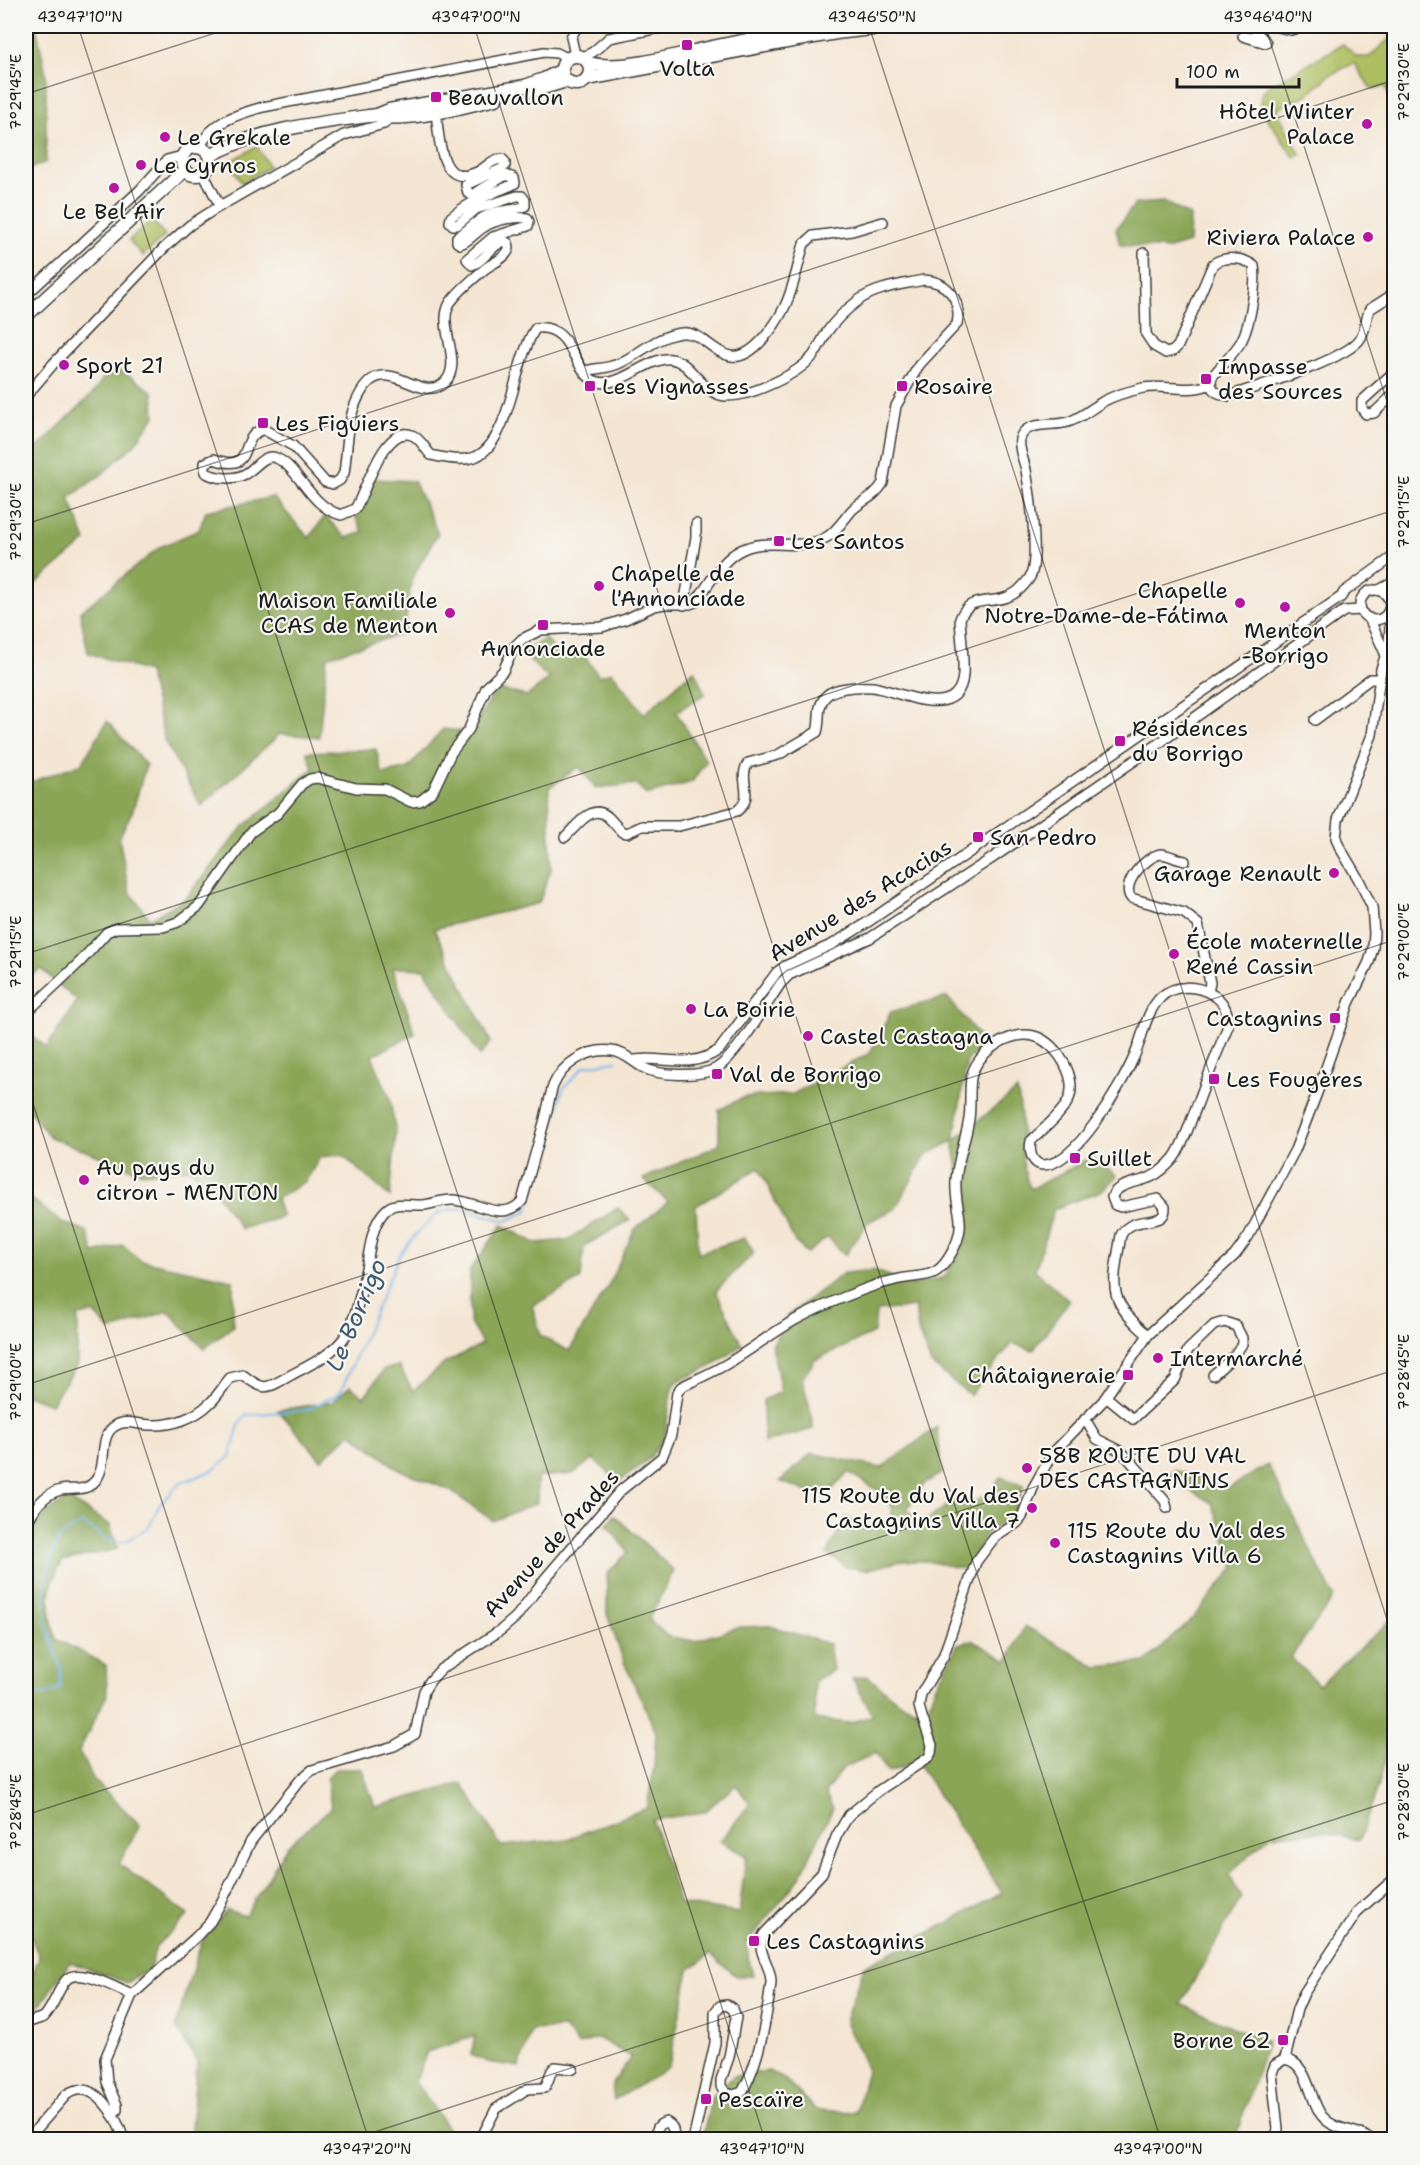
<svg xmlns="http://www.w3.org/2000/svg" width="1420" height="2165" viewBox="0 0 1420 2165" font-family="'Shantell Sans',sans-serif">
<rect width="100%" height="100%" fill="#f6f6f2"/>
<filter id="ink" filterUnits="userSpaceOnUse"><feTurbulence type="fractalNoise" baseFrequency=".0167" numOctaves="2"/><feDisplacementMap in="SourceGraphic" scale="12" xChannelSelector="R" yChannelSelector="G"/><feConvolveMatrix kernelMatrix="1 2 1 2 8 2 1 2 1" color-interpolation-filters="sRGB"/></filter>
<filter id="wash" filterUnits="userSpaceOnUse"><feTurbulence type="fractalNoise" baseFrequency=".008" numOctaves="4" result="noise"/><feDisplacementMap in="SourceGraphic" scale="24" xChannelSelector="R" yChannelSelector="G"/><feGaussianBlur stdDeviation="1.35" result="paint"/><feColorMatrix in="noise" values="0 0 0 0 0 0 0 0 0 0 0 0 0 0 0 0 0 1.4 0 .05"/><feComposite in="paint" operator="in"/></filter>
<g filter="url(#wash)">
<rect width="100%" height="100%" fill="#f4e5d2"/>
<g fill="#adbe61" stroke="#646d3e" stroke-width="1.5">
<path d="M1394 30V109L1385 86 1371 89 1354 63 1330 75 1308 94 1276 109 1301 155 1294 157 1262 111 1261 95 1266 88 1343 44 1357 57H1369L1390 38Z"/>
<path d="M257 146 269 167 242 183 229 162Z"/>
<path d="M152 220 165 236 143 256 129 240Z"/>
</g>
<g fill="#8aa557" stroke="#53603a" stroke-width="1.5" fill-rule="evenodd">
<path d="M26 26H36L46 74V162L32 168 26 153Z"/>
<path d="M1164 202 1190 216 1189 243 1169 249 1120 245 1116 229 1135 204Z"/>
<path d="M112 366 127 374 153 392 155 416 134 445 101 475 69 498 86 541 26 592V457L33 452 93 393Z"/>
<path d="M372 479 414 481 438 533 412 578 404 633 327 657 319 737 280 734 201 806 165 742 148 672 88 653 80 612 160 547 199 530 206 511 273 497 309 538 325 516 346 538 363 532 355 516Z"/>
<path d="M545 639 561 657 584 655 599 676 612 672 644 714 694 670 705 694 676 712 706 761 692 782 646 795 637 784 596 788 579 767 549 788 551 869 539 903 434 929 491 1042 480 1056 424 969 393 968 415 1034 372 1056 390 1098 396 1134 390 1197 342 1155 320 1157 306 1181 276 1199 282 1217 241 1229 215 1191 189 1168 142 1173 50 1137 26 1107V1033L47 1047 77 1001 41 969 26 979V784L82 763 107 721 146 765 133 810 119 838 129 891 150 919 186 898 241 829 313 768 307 752 376 749 382 774 408 768 443 729 470 732 497 689 527 696 549 679 522 653Z"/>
<path d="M947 997 985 1043 967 1061 954 1140 1017 1090C1026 1121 1016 1162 1031 1189L1092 1157 1117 1176 1101 1191 1054 1209 1035 1270 1069 1301 1033 1350 1012 1343 970 1395 931 1364 918 1331 915 1307 876 1311 874 1333 815 1360 802 1379 812 1416 813 1429 764 1443 763 1400 781 1392 772 1346 786 1317 844 1273 874 1270 912 1285 945 1277 966 1237 964 1202 953 1141 926 1155 895 1209 868 1222 845 1255 828 1237 807 1253 795 1242 759 1168 696 1206 698 1253 745 1238 754 1253 716 1291 742 1345 712 1366 678 1381 671 1392 665 1437 650 1458 619 1482 593 1459 573 1474 537 1477V1503L493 1521 449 1490 398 1469 351 1433 321 1460 278 1410 332 1402 350 1386 364 1397 384 1369 399 1366 413 1391 445 1363 482 1344 470 1323V1270L502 1225 535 1243 568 1240 618 1208 630 1220 584 1246 581 1279 532 1306 541 1336 569 1351 608 1286 635 1229 668 1202 643 1179 719 1145V1110L744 1097 793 1094 870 1053 891 1012Z"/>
<path d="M26 1194 59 1221 87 1231 94 1253 123 1245 140 1260 233 1280V1326L204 1349 168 1311 110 1331 94 1313 78 1316 77 1365 51 1404 26 1395Z"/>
<path d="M937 1427 942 1473 925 1483 907 1509 922 1524 960 1496 969 1506 992 1491 1000 1477 1024 1485 1013 1516 986 1533 968 1570 927 1561H901L866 1570 846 1567 827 1554 846 1517 866 1528 890 1522 893 1508 877 1490 848 1472 827 1495 810 1493 780 1481 812 1453 881 1468Z"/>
<path d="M1268 1465 1334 1597 1291 1657 1319 1685 1394 1617V1727L1378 1788 1359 1840 1324 1832 1271 1835 1229 1874 1241 1898 1181 2004 1267 2042 1235 2139H702L712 2096 734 2076 769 2071 786 2080 816 2110 856 2112 867 2070 845 2021 864 1966 948 1923 1002 1893 917 1762 888 1772 876 1753 843 1768 825 1793 833 1808 800 1877 746 1945 753 1976H736L710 1954 689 1970 669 2066C652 2081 632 2087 614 2101L612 2084 631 2057 598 2038 578 2045 564 2028 532 2030 519 2067 488 2062 471 2055 475 2036 427 2052 415 2082 453 2135 447 2139H190L197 2062 175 2026 201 1943 227 1910 245 1916 287 1846 331 1808 327 1778 335 1769H362L375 1807 462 1783 501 1846 567 1839 647 1808 654 1766 656 1732 624 1662 607 1614V1574L628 1552 607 1525 614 1515 674 1571 649 1619 667 1636 694 1641 740 1627 770 1626 829 1644 833 1670 814 1681 815 1719 850 1723 873 1715 852 1678 867 1676 899 1702 926 1713 934 1689 958 1644 973 1640 1007 1661 1025 1626 1097 1667 1145 1662 1193 1618 1235 1567 1212 1503 1167 1477 1174 1470 1229 1488ZM736 1785 750 1804 720 1841 746 1856 739 1913 680 1904 652 1820 704 1812Z"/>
<path d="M68 1499 110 1525 118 1549 63 1561C45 1587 48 1610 56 1639L106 1665 107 1695 79 1751 94 1780 140 1825 119 1864 189 1915 156 1946 150 1969 127 1983 70 1962 34 2014 26 2008V1992L39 1957 26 1924V1730L33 1711 30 1662 26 1634V1545L41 1515Z"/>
</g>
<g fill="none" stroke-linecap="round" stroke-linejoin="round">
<path stroke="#74b4e8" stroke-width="2" d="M26 1691 45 1695 60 1688 61 1668 47 1628 44 1590 52 1553 60 1537 82 1523 106 1539 125 1542 149 1527 160 1504 179 1484 213 1470 230 1457 240 1422 246 1415 307 1410 340 1393 400 1254 418 1232 438 1213 458 1208 506 1221 527 1211 563 1089 584 1066 617 1061"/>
</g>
</g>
<g filter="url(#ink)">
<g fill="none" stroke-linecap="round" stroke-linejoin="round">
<g stroke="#3c3a37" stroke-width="12">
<g id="minor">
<path d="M1233 26H1245"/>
<path d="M1274 26 1291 30 1307 26"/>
<path d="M1243 36 1266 43C1262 35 1253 32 1251 26"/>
<path d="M575 55 571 37 577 27 582 26"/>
<path d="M583 57 593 52 609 38 669 26"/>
<path d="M200 147C212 121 238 114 263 107L544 52 557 53 567 58"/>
<path d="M203 173 220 206"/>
<path d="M1144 253 1146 334 1154 346 1166 353 1173 351 1178 346 1213 264C1224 256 1243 257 1254 266 1257 284 1250 324 1242 340 1235 353 1221 365 1212 377 1208 390 1217 394 1229 396 1256 387 1346 360 1360 339 1366 330 1365 319 1370 309L1389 297 1394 290"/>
<path d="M26 295 139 191 167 160 182 156"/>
<path d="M585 371C597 368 608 369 620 363 641 353 658 335 682 333 701 331 713 353 731 356 753 360 777 323 785 306 794 287 798 264 804 244L813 236 852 231 883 222"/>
<path d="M1394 372 1362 401V409L1366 414 1374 413 1394 394"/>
<path d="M26 396 54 363 164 248 190 225 220 206 344 135 384 124 389 118"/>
<path d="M1379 590 1394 582"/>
<circle cx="1375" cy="605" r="15"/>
<path d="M684 605 696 537V524"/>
<path d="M1369 618 1386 655"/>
<path d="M1315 720 1370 679H1380"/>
<path d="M565 837C577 826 592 802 608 817 613 822 617 827 622 832L627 833 642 826H679L737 811C756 796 737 780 748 763L778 755 817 732C821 720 816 708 825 697 832 689 845 688 855 687 863 687 870 686 878 688 904 694 959 721 963 675 964 657 961 637 960 619 970 590 998 610 1020 589 1024 585 1029 580 1031 575 1039 555 1030 492 1026 470 1024 460 1018 449 1020 439 1025 420 1053 427 1068 422 1081 418 1092 408 1104 401 1115 395 1130 391 1143 388 1165 384 1189 394 1210 384"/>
<path d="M1185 861C1177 860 1168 854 1161 854 1146 856 1120 884 1131 898L1184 913 1198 924 1210 983 1208 992"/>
<path d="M26 1013 80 962 107 932 116 928 163 927 178 922 199 906 251 832 278 813 302 784 310 779 317 778 356 788 385 789 411 802 420 801 433 791 451 753 469 729 486 688 503 671 514 647 522 639 541 630 602 627 626 619 654 606 664 604H690L695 602C710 585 720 560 741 550 769 536 799 553 827 537 837 531 844 519 852 510 863 500 875 497 883 483L896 406 919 365 957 324C962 300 948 281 923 280 902 285 877 287 859 300 847 309 835 320 827 332 822 340 818 349 813 356 797 375 752 396 727 396 701 395 693 362 671 359 646 356 614 396 590 378 573 365 570 324 536 328 530 335 528 344 524 353 514 380 505 443 477 456 465 462 443 458 431 455 425 449 420 438 412 435 384 424 365 494 355 509L341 515C309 506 299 467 276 458 264 453 255 469 245 474 235 480 215 479 205 472V463L214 459C257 474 236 439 263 429L293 446 325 482 333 484 340 480 344 473C347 453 347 430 353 410 379 336 417 409 445 382 464 362 436 326 450 303 459 290 474 278 486 268 493 263 504 259 508 251 510 248 509 247 508 243L504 241C491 245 485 261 472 265L467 259 493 237 528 226 529 222 527 218C515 216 494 220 484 227 475 232 470 241 460 244L457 242V237C468 231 475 221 486 216 498 209 513 212 525 206V200L522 196H517L476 209 457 225H453L450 222 451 217C463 207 478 199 493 193 500 189 508 188 515 183L514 178 506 175 472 195 468 193 466 185 501 169 505 166V162L502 159C491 159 486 168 477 172 439 190 439 135 436 112"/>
<path d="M635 1060C667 1056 690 1070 719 1050L777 972 785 966 833 944 862 926 1341 597 1344 592 1394 556"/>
<path d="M1106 1397 1133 1419 1175 1380 1188 1350 1214 1325 1225 1322 1236 1326 1242 1338V1344L1234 1356 1213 1375"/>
<path d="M1085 1419 1097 1439 1119 1450 1128 1458 1165 1501 1167 1508"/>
<path d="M26 1524C34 1509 43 1494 61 1490 73 1488 86 1492 95 1481 109 1465 97 1437 115 1426 125 1419 139 1425 151 1425 172 1426 195 1418 210 1403 218 1396 223 1386 230 1378L243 1375C266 1393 267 1388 291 1375 310 1365 335 1353 346 1335 355 1320 362 1290 365 1273 370 1253 370 1224 387 1209 396 1201 412 1206 423 1205 433 1204 444 1199 454 1200 477 1202 504 1223 522 1201 529 1176 536 1151 543 1126 547 1113 549 1099 553 1086 562 1064 587 1048 612 1051 624 1052 633 1062 644 1068 659 1076 699 1077 715 1069 735 1059 767 1003 781 983L789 975 870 938 991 859 1144 754 1344 611 1361 610"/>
<path d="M26 2023 44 2017C54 2006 57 1991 66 1980 79 1966 117 1989 132 1995"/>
<path d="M1285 2059 1297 2009 1304 1993 1358 1911 1394 1879"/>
<path d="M1285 2059C1309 2063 1309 2100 1322 2116 1335 2132 1356 2128 1372 2140"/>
<path d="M112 2114 117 2110V2105L107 2082 105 2059 132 1995 196 1937 210 1922 222 1901 251 1841 301 1779 312 1770 394 1746 415 1734 424 1691 430 1681 441 1669 501 1630 516 1617 544 1580 620 1491 662 1457 671 1435 677 1393 681 1387C697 1379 714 1372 730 1362 752 1349 772 1333 795 1320 817 1308 841 1298 865 1289 875 1285 885 1282 895 1280 924 1273 936 1282 952 1252 969 1222 954 1210 956 1181 957 1160 966 1140 969 1119 971 1106 969 1091 971 1078 976 1052 1012 1028 1037 1037 1058 1045 1079 1079 1068 1101 1060 1116 1043 1129 1031 1141 1029 1150 1031 1165 1044 1165 1076 1164 1121 1086 1133 1059 1143 1039 1144 1014 1161 997 1175 984 1197 985 1213 995 1224 1001 1229 1013 1228 1026 1216 1055 1205 1084 1194 1113 1188 1128 1183 1146 1173 1159 1167 1166 1159 1173 1151 1177 1139 1183 1116 1183 1112 1197L1115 1205 1121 1207 1158 1199 1165 1207C1166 1230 1134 1212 1121 1235 1113 1285 1105 1299 1148 1335"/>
<path d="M27 2140 66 2095C94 2075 117 2117 124 2140"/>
<path d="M480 2140 496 2109 527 2089 544 2088C550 2082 548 2073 555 2067L573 2069"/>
<path d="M657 2140C656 2130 656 2125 666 2122 674 2126 674 2131 673 2140"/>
<path d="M693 2140 715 2043V2012L720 2006 727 2005 733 2009 736 2017 729 2057 721 2080V2086L726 2093 734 2095 742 2092C759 2063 767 2016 771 1983 772 1964 754 1952 764 1934L822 1873 837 1835 849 1815 878 1791 928 1758 931 1753 932 1745 922 1717 919 1706 921 1694 943 1657 976 1562 994 1538 1017 1523 1022 1517 1033 1488 1052 1454 1103 1401 1148 1335 1235 1255 1248 1237 1295 1150 1317 1093 1349 1003 1369 962 1373 948 1374 933 1372 907 1359 880 1339 846 1336 838 1338 820 1372 735 1381 669 1389 645 1390 627 1388 612"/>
<path d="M1275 2140 1278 2129 1272 2073 1275 2065 1285 2059"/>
</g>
</g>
<g stroke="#3c3a37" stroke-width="15">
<g id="major">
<circle cx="576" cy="70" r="14"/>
<path d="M589 63C620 72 679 54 712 47 751 39 790 32 830 26"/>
<path d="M587 79 836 33 898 26"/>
<path d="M533 91 566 81"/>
<path d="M377 115C407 124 464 106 496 99"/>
<circle cx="196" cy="161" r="14"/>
<path d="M210 156C257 129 324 122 377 115L389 110 525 86 544 79 562 70"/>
<path d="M26 316 185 170"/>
</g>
</g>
<use href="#minor" stroke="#fff" stroke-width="9"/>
<use href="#major" stroke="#fff" stroke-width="12"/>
</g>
</g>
<path fill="none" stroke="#1c1c1c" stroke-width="1.5" stroke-opacity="0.45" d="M78 26 765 2140M474 26 1161 2140M869 26 1394 1641M1265 26 1394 423M26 94 237 26M26 524 1394 80M26 954 1394 510M26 1082 369 2140M26 1385 1394 940M26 1815 1394 1370M350 2140 1394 1800"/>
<g fill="#b5179e" stroke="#f6f6f2" stroke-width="2">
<rect x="681" y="39" width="12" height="12" rx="3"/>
<rect x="430" y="91" width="12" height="12" rx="3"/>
<circle cx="1367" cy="124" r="6"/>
<circle cx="165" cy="137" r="6"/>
<circle cx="141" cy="165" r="6"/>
<circle cx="114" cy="188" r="6"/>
<circle cx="1368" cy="237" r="6"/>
<circle cx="64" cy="365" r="6"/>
<rect x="1200" y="373" width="12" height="12" rx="3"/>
<rect x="584" y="380" width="12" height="12" rx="3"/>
<rect x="896" y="380" width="12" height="12" rx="3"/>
<rect x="257" y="417" width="12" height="12" rx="3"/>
<rect x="773" y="535" width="12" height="12" rx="3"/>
<circle cx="599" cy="586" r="6"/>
<circle cx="1240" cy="603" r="6"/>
<circle cx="1285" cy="607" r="6"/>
<circle cx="450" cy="613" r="6"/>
<rect x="537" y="619" width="12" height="12" rx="3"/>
<rect x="1114" y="735" width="12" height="12" rx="3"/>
<rect x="972" y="831" width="12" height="12" rx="3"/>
<circle cx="1334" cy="873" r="6"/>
<circle cx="1174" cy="954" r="6"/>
<circle cx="691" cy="1009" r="6"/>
<rect x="1329" y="1012" width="12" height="12" rx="3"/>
<circle cx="808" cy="1036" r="6"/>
<rect x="711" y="1068" width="12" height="12" rx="3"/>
<rect x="1208" y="1073" width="12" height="12" rx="3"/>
<rect x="1069" y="1152" width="12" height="12" rx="3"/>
<circle cx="84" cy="1180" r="6"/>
<circle cx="1158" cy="1358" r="6"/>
<rect x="1122" y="1369" width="12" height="12" rx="3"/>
<circle cx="1027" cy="1468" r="6"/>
<circle cx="1032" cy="1508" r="6"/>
<circle cx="1055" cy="1543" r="6"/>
<rect x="748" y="1935" width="12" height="12" rx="3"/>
<rect x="1277" y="2034" width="12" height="12" rx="3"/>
<rect x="700" y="2093" width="12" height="12" rx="3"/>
</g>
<g text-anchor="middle" stroke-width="4.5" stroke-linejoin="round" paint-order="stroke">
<g font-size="22" fill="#1c1c1c" stroke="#f6f6f2" text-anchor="start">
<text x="687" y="76" text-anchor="middle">Volta</text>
<text x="448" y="105">Beauvallon</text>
<text x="1355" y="119" text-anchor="end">Hôtel Winter<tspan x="1355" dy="25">Palace</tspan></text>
<text x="177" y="145">Le Grekale</text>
<text x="153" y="173">Le Cyrnos</text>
<text x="114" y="219" text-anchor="middle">Le Bel Air</text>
<text x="1356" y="245" text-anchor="end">Riviera Palace</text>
<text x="76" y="373">Sport 21</text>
<text x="1218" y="374">Impasse<tspan x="1218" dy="25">des Sources</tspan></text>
<text x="602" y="394">Les Vignasses</text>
<text x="914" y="394">Rosaire</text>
<text x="275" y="431">Les Figuiers</text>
<text x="791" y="549">Les Santos</text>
<text x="611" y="581">Chapelle de<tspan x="611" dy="25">l'Annonciade</tspan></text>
<text x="1228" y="598" text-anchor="end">Chapelle<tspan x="1228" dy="25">Notre-Dame-de-Fátima</tspan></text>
<text x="438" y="608" text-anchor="end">Maison Familiale<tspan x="438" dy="25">CCAS de Menton</tspan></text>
<text x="1285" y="638" text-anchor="middle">Menton<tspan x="1285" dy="25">-Borrigo</tspan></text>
<text x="543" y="656" text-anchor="middle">Annonciade</text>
<text x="1132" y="736">Résidences<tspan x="1132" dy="25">du Borrigo</tspan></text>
<text x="990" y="845">San Pedro</text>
<text x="1322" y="881" text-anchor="end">Garage Renault</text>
<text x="1186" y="949">École maternelle<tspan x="1186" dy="25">René Cassin</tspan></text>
<text x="703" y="1017">La Boirie</text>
<text x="1323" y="1026" text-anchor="end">Castagnins</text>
<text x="820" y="1044">Castel Castagna</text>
<text x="729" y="1082">Val de Borrigo</text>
<text x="1226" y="1087">Les Fougères</text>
<text x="1087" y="1166">Suillet</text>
<text x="96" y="1175">Au pays du<tspan x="96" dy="25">citron - MENTON</tspan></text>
<text x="1170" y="1366">Intermarché</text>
<text x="1116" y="1383" text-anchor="end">Châtaigneraie</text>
<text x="1039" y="1463">58B ROUTE DU VAL<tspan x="1039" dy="25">DES CASTAGNINS</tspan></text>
<text x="1020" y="1503" text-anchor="end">115 Route du Val des<tspan x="1020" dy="25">Castagnins Villa 7</tspan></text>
<text x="1067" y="1538">115 Route du Val des<tspan x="1067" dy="25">Castagnins Villa 6</tspan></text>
<text x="766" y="1949">Les Castagnins</text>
<text x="1271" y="2048" text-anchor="end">Borne 62</text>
<text x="718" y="2107">Pescaïre</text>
</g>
<g font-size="22" fill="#1c1c1c" stroke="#f6f6f2">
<text transform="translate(860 900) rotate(-32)" y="8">Avenue des Acacias</text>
<text transform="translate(551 1543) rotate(-48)" y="8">Avenue de Prades</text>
</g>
<g font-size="24" font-style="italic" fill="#3f596e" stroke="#f6f6f2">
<text transform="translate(356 1315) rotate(-67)" y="8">Le Borrigo</text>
</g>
</g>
<rect width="1420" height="2165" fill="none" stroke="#f6f6f2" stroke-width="66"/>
<path d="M1177 78v9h122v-9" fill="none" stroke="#1c1c1c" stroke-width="3"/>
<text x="1186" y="78" font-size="18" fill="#1c1c1c" stroke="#f6f6f2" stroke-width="4.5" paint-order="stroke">100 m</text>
<rect x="33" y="33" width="1354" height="2099" fill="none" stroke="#1c1c1c" stroke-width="2"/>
<g font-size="15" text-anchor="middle" fill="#1c1c1c">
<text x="80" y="22">43°47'10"N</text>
<text x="476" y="22">43°47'00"N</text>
<text x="872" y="22">43°46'50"N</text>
<text x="1268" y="22">43°46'40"N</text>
<text transform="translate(1404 82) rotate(-90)" y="5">7°29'30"E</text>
<text transform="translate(16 92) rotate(-90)" y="5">7°29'45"E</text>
<text transform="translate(1404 512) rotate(-90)" y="5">7°29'15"E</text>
<text transform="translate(16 522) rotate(-90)" y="5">7°29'30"E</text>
<text transform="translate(1404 942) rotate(-90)" y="5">7°29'00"E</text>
<text transform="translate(16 952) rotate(-90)" y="5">7°29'15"E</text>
<text transform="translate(1404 1372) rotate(-90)" y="5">7°28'45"E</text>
<text transform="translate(16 1382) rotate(-90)" y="5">7°29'00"E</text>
<text transform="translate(1404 1802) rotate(-90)" y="5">7°28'30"E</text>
<text transform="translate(16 1812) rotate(-90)" y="5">7°28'45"E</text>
<text x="367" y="2154">43°47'20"N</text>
<text x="762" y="2154">43°47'10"N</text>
<text x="1158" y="2154">43°47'00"N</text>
</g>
</svg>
